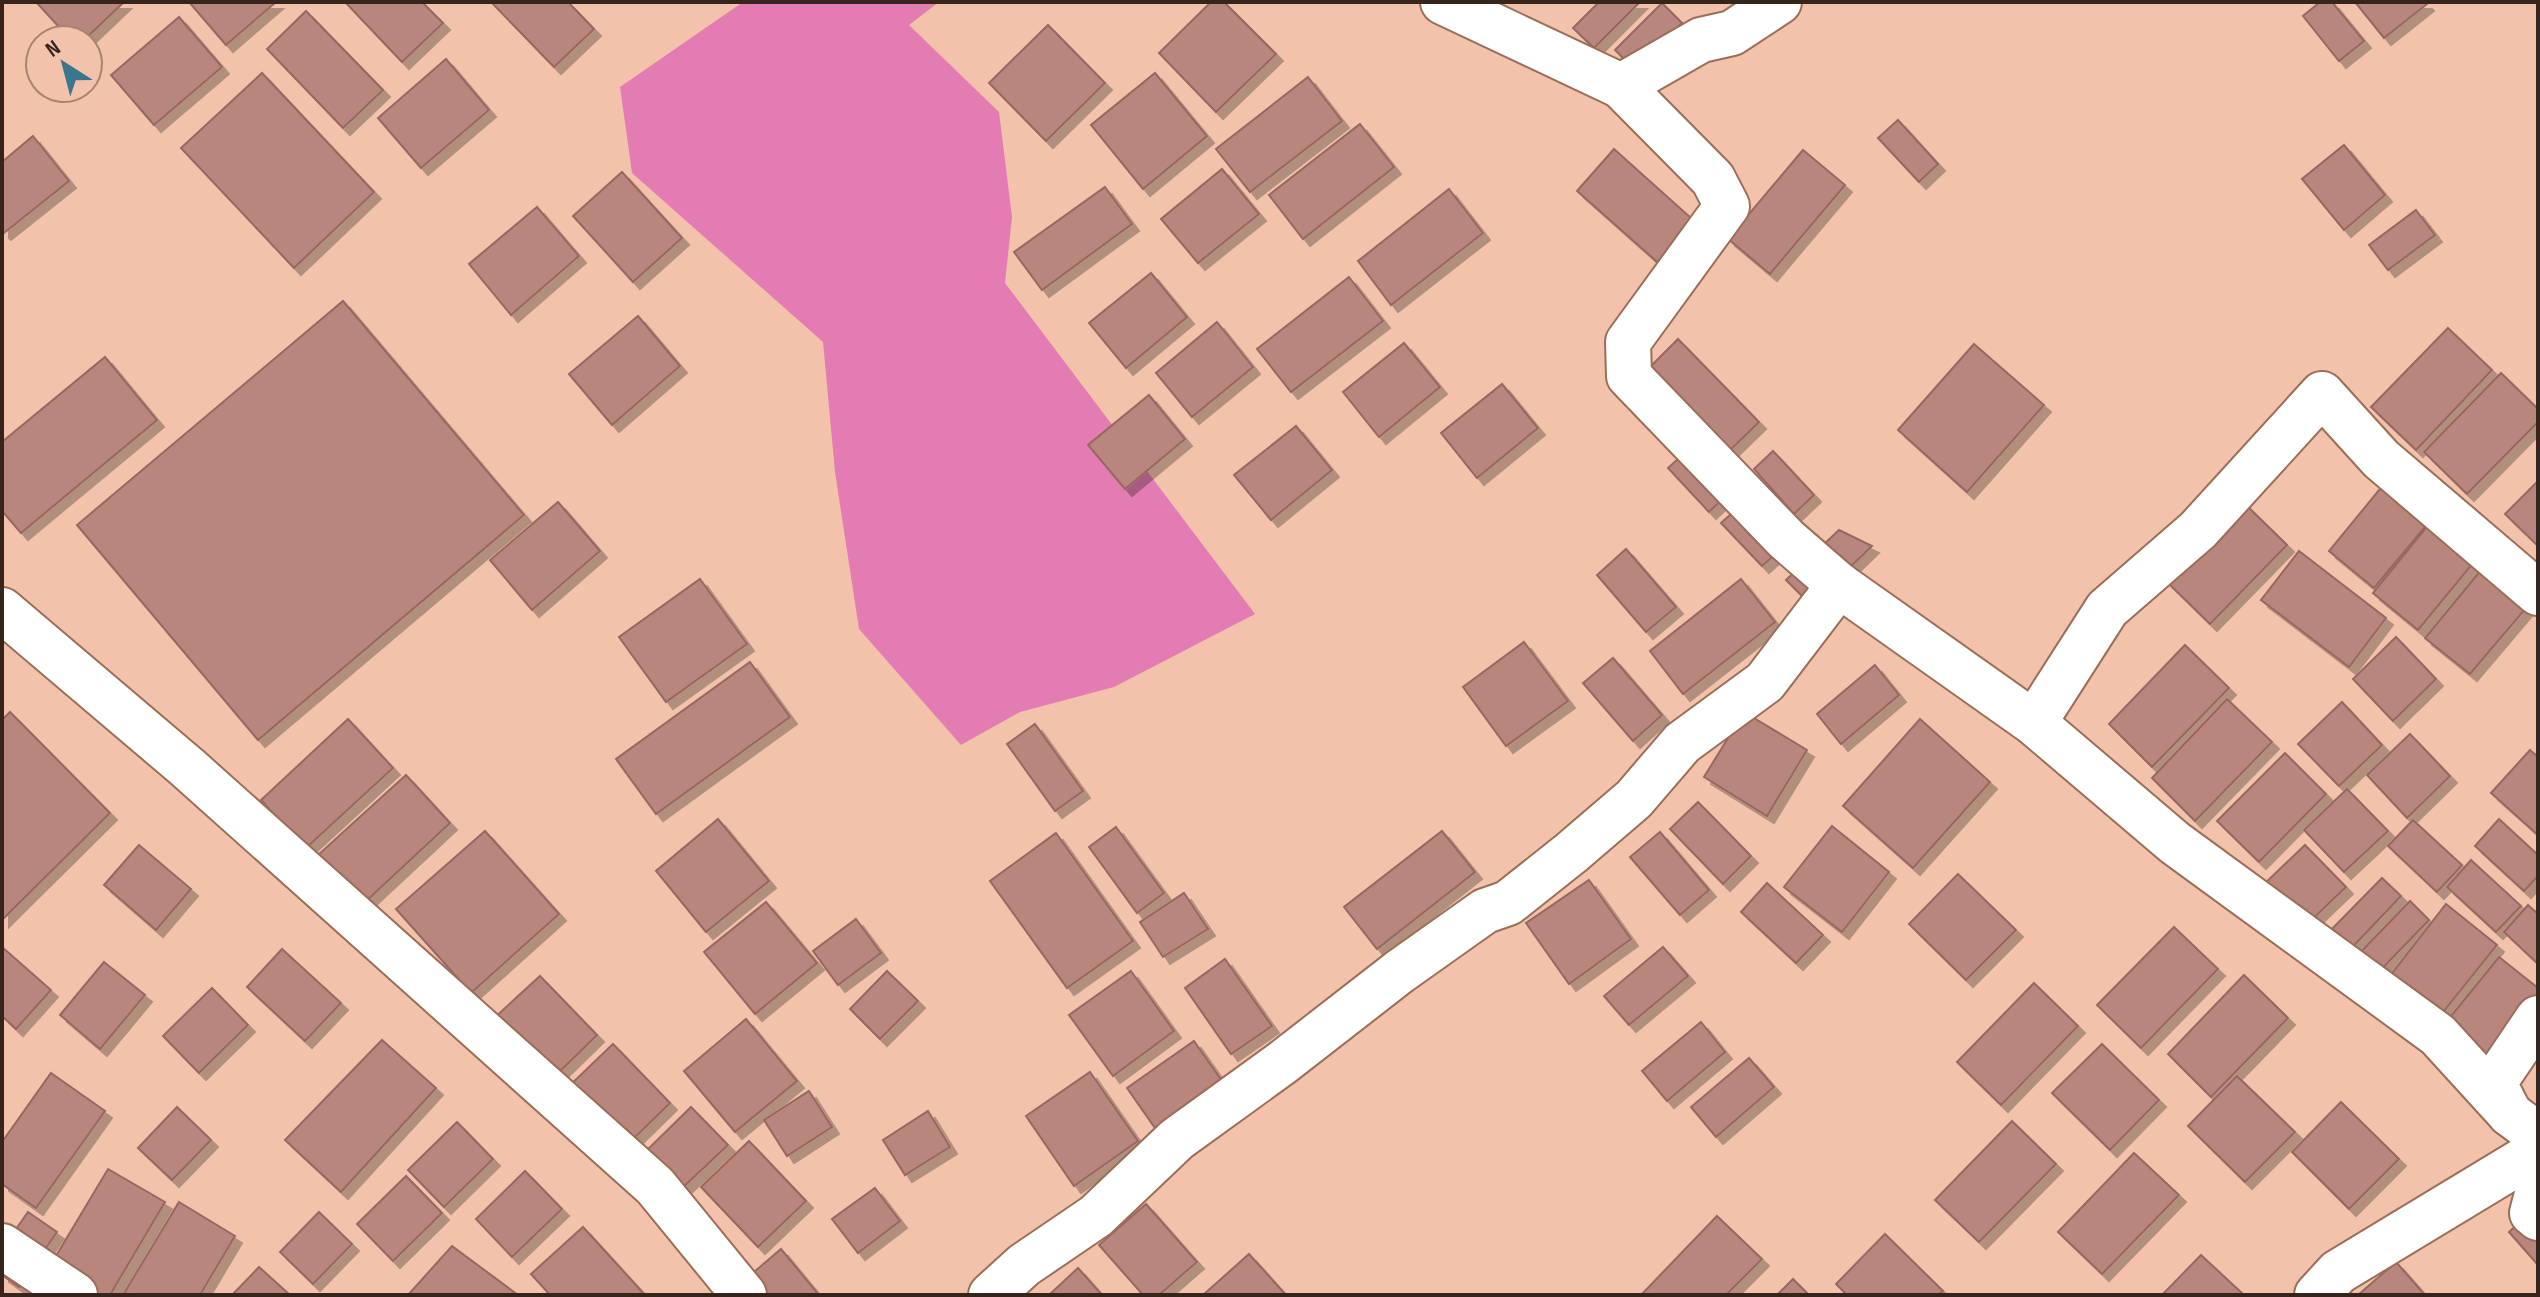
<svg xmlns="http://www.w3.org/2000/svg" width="2540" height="1297" viewBox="0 0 2540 1297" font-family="'Sofia Sans Condensed',sans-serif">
<defs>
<filter id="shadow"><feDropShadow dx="7" dy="7" stdDeviation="0" flood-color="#0004"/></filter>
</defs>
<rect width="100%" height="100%" fill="#f3c2aa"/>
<path fill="#e37cb3" d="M743 2H939L909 25 999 112 1012 217 1005 283 1255 614 1114 687 1020 712 961 745 859 629 835 472 823 342 632 173 620 87Z"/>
<g fill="#b9867e" stroke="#986760" stroke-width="2" filter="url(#shadow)">
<path d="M36 2H124L84 40H71Z"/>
<path d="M189 2H276L226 45Z"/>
<path d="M345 2H422L443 23 402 62Z"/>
<path d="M491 2H568L594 29 554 67Z"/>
<path d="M1211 2H1224L1276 54 1216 112 1159 53Z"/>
<path d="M1599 2H1640L1594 48 1573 28Z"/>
<path d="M2320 2H2332L2364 41 2339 61 2303 16Z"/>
<path d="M2355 2H2425L2427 4 2384 38Z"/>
<path d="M1662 3 1682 23 1635 70 1615 50Z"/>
<path d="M306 11 383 90 343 128 267 49Z"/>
<path d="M179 17 222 67 154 125 111 75Z"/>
<path d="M1048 25 1105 83 1046 141 989 83Z"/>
<path d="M446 59 489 110 421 168 378 118Z"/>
<path d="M262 73 374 192 294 268 181 148Z"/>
<path d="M1155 73 1207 136 1143 189 1091 125Z"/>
<path d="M1308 77 1342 121 1250 192 1216 149Z"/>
<path d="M1898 120 1938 164 1919 182 1878 138Z"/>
<path d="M1360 124 1394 167 1303 239 1269 195Z"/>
<path d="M33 136 69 181 4 233 2 231V162Z"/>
<path d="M2344 145 2385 195 2344 230 2302 179Z"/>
<path d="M1614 149 1701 227 1664 268 1577 191Z"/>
<path d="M1803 150 1845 185 1770 274 1728 239Z"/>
<path d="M1222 169 1259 214 1198 263 1161 219Z"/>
<path d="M622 172 682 238 633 282 573 216Z"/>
<path d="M1105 187 1132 224 1042 290 1014 252Z"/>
<path d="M1449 189 1483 233 1391 305 1358 261Z"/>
<path d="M537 207 579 256 511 315 469 264Z"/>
<path d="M2416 210 2435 235 2388 270 2369 245Z"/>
<path d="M1151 273 1187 317 1126 368 1089 323Z"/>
<path d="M1349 277 1383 321 1291 392 1257 349Z"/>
<path d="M343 301 524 515 258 740 77 525Z"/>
<path d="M638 316 680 366 612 425 569 374Z"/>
<path d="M1217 322 1253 367 1192 417 1156 373Z"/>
<path d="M2448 328 2492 370 2416 450 2371 407Z"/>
<path d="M1678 339 1759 422 1719 461 1639 378Z"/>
<path d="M1404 343 1440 387 1379 437 1343 392Z"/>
<path d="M1974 344 2044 405 1967 492 1898 430Z"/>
<path d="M105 357 157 420 21 533 2 511V442Z"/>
<path d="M2501 373 2538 409V422L2467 494 2424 452Z"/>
<path d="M1502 384 1538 428 1477 478 1441 433Z"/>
<path d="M1149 395 1185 439 1125 489 1088 445Z"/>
<path d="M1296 426 1332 470 1271 520 1234 475Z"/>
<path d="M1688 450 1728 494 1709 512 1668 468Z"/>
<path d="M1773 451 1814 495 1794 514 1754 469Z"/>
<path d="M2389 478 2435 515 2374 588 2329 551Z"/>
<path d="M2538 481V546L2505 514Z"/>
<path d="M558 502 600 551 532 610 490 560Z"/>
<path d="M2243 502 2287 545 2210 624 2166 581Z"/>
<path d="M1741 505 1781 549 1762 566 1721 523Z"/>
<path d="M2433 519 2479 556 2418 630 2373 593Z"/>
<path d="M1839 530 1872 546 1811 605 1786 580Z"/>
<path d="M1626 549 1676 607 1646 632 1597 575Z"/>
<path d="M2299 551 2386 618 2349 667 2261 600Z"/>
<path d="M2486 564 2532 601 2470 674 2425 638Z"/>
<path d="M700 579 747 644 666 702 619 637Z"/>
<path d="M1741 579 1775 622 1683 694 1650 651Z"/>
<path d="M2396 637 2436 679 2393 721 2353 679Z"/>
<path d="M1524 642 1568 701 1506 746 1463 687Z"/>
<path d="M2185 645 2229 688 2152 767 2109 724Z"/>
<path d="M1613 658 1662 715 1633 741 1583 683Z"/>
<path d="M750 662 790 717 656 814 616 759Z"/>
<path d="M1875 665 1899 695 1841 744 1817 714Z"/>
<path d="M2227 699 2272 742 2195 821 2152 778Z"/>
<path d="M2342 702 2382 745 2339 786 2298 744Z"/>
<path d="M10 712 110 813 2 920V720Z"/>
<path d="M1744 712 1807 750 1767 816 1704 777Z"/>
<path d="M348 719 393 768 305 849 261 800Z"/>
<path d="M1920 719 1990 782 1913 868 1843 806Z"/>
<path d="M1035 724 1083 791 1055 811 1007 744Z"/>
<path d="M2410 734 2450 776 2407 818 2367 775Z"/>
<path d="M2530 750 2538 757V835L2491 793Z"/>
<path d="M2285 753 2326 794 2259 862 2217 821Z"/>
<path d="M406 775 450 823 363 904 318 855Z"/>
<path d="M2347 789 2388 831 2344 872 2304 830Z"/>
<path d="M1698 802 1751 856 1723 884 1670 829Z"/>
<path d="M718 819 769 881 706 932 656 871Z"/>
<path d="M2499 819 2538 855V876L2524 891 2475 846Z"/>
<path d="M2413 820 2462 865 2437 892 2388 846Z"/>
<path d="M1832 826 1889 872 1842 932 1784 887Z"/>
<path d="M1116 827 1164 893 1137 913 1089 847Z"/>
<path d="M485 831 559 914 471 993 396 909Z"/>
<path d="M1442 831 1475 872 1377 949 1344 907Z"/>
<path d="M1660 832 1709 890 1680 915 1630 857Z"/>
<path d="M1056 833 1133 941 1067 988 990 881Z"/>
<path d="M139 845 191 889 156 930 104 885Z"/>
<path d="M2305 845 2346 887 2302 929 2261 887Z"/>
<path d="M2471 860 2521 906 2496 932 2447 887Z"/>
<path d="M1958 874 2016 930 1966 980 1909 924Z"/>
<path d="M2382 878 2401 896 2344 956 2324 937Z"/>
<path d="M1589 880 1631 939 1569 984 1526 923Z"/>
<path d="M1767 883 1823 935 1796 963 1741 912Z"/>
<path d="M1184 893 1208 929 1163 957 1140 922Z"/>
<path d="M2410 901 2429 920 2371 980 2352 961Z"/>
<path d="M766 902 817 963 755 1014 704 952Z"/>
<path d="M2446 904 2497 945 2436 1021 2386 981Z"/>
<path d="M2528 905 2538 914V964L2504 932Z"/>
<path d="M856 919 881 953 838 985 813 951Z"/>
<path d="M2174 927 2218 969 2141 1048 2097 1005Z"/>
<path d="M2 947 51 990 16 1029 2 1016Z"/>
<path d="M1663 947 1688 976 1629 1025 1604 996Z"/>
<path d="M282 949 341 1003 305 1041 247 987Z"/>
<path d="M2499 957 2538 988V997L2486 1061 2443 1026Z"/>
<path d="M1225 959 1272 1026 1231 1054 1185 988Z"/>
<path d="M104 962 145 995 100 1049 60 1015Z"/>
<path d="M887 971 918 1001 880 1039 850 1009Z"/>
<path d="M1131 971 1174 1031 1113 1076 1069 1015Z"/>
<path d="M2244 975 2288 1018 2211 1097 2168 1054Z"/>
<path d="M540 976 597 1035 550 1081 492 1020Z"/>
<path d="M2034 983 2078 1026 2001 1105 1957 1062Z"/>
<path d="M212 988 248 1025 199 1073 163 1036Z"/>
<path d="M746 1019 797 1081 735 1132 684 1071Z"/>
<path d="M1701 1022 1725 1052 1667 1101 1642 1071Z"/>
<path d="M382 1040 436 1088 341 1192 285 1140Z"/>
<path d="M1194 1041 1222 1081 1155 1128 1127 1088Z"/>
<path d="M613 1044 670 1103 623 1149 566 1089Z"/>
<path d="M2102 1044 2159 1100 2110 1150 2052 1093Z"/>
<path d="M1749 1058 1774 1087 1716 1137 1691 1107Z"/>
<path d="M1090 1072 1138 1141 1074 1186 1026 1116Z"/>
<path d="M51 1073 105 1111 36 1208 2 1184V1142Z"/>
<path d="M2237 1076 2295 1132 2245 1182 2188 1126Z"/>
<path d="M809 1091 832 1127 787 1156 764 1120Z"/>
<path d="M2341 1102 2399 1159 2349 1209 2292 1152Z"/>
<path d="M177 1107 211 1140 172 1180 138 1148Z"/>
<path d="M691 1107 728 1145 678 1192 642 1155Z"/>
<path d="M928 1111 950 1147 905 1175 883 1140Z"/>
<path d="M2012 1121 2056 1164 1979 1242 1935 1200Z"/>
<path d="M457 1122 493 1159 444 1207 408 1170Z"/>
<path d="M749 1141 806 1201 758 1247 701 1187Z"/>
<path d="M2134 1153 2179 1195 2102 1274 2058 1232Z"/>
<path d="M108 1169 165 1202 110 1295H88L47 1271Z"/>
<path d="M525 1171 562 1209 512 1257 476 1219Z"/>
<path d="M406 1176 442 1213 393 1261 357 1224Z"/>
<path d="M875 1188 900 1221 858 1253 832 1219Z"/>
<path d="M179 1202 235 1236 200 1295H123Z"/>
<path d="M1146 1204 1197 1262 1159 1295H1143L1099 1245Z"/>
<path d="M2538 1205V1265L2509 1232Z"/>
<path d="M28 1212 57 1232 19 1287 2 1275V1249Z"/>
<path d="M319 1212 352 1244 313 1284 280 1252Z"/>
<path d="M1717 1216 1762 1259 1726 1295H1641Z"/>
<path d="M583 1227 645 1295H550L531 1274Z"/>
<path d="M1885 1234 1943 1291 1938 1295H1847L1836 1284Z"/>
<path d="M452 1246 518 1295H408Z"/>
<path d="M781 1249 819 1295H761L747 1278Z"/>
<path d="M1249 1254 1286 1295H1203Z"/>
<path d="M2201 1255 2244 1295H2162Z"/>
<path d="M2396 1262 2425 1295H2358Z"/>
<path d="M259 1267 290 1295H232Z"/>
<path d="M1078 1268 1102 1295H1049Z"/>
<path d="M1793 1279 1809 1295H1777Z"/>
</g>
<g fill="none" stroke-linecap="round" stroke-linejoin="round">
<g stroke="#9a6e58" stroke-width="48">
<g id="street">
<path d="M1443 2 1621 86 1713 179 1727 206 1628 342 1629 376 1786 539 1839 585 2034 723 2175 843 2438 1035 2510 1114 2538 1135"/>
<path d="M1621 86 1701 40 1732 33 1779 2"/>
<path d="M2 610 188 768 655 1186 744 1295"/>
<path d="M2034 723 2107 609 2198 530 2322 394 2381 459 2538 593"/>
<path d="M2510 1114 2494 1083 2538 1018"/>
<path d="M2538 1190 2532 1213 2538 1218"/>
<path d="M2 1246 75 1295"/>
<path d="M991 1295 1024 1265 1096 1216 1177 1139 1282 1063 1399 972 1485 911 1508 903 1571 853 1634 799 1682 743 1765 682 1839 585"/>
<path d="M2317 1295 2338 1272 2538 1151"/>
</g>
</g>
<use href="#street" stroke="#fff" stroke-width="44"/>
</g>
<rect width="2540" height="1297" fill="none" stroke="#37251c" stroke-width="8"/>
<g transform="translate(64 64) rotate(324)"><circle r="38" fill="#f3c2aa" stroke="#a88371" stroke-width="2"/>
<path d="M0-6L14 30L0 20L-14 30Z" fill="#3b758e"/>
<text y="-12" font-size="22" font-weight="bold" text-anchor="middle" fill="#37251c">N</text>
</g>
</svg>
